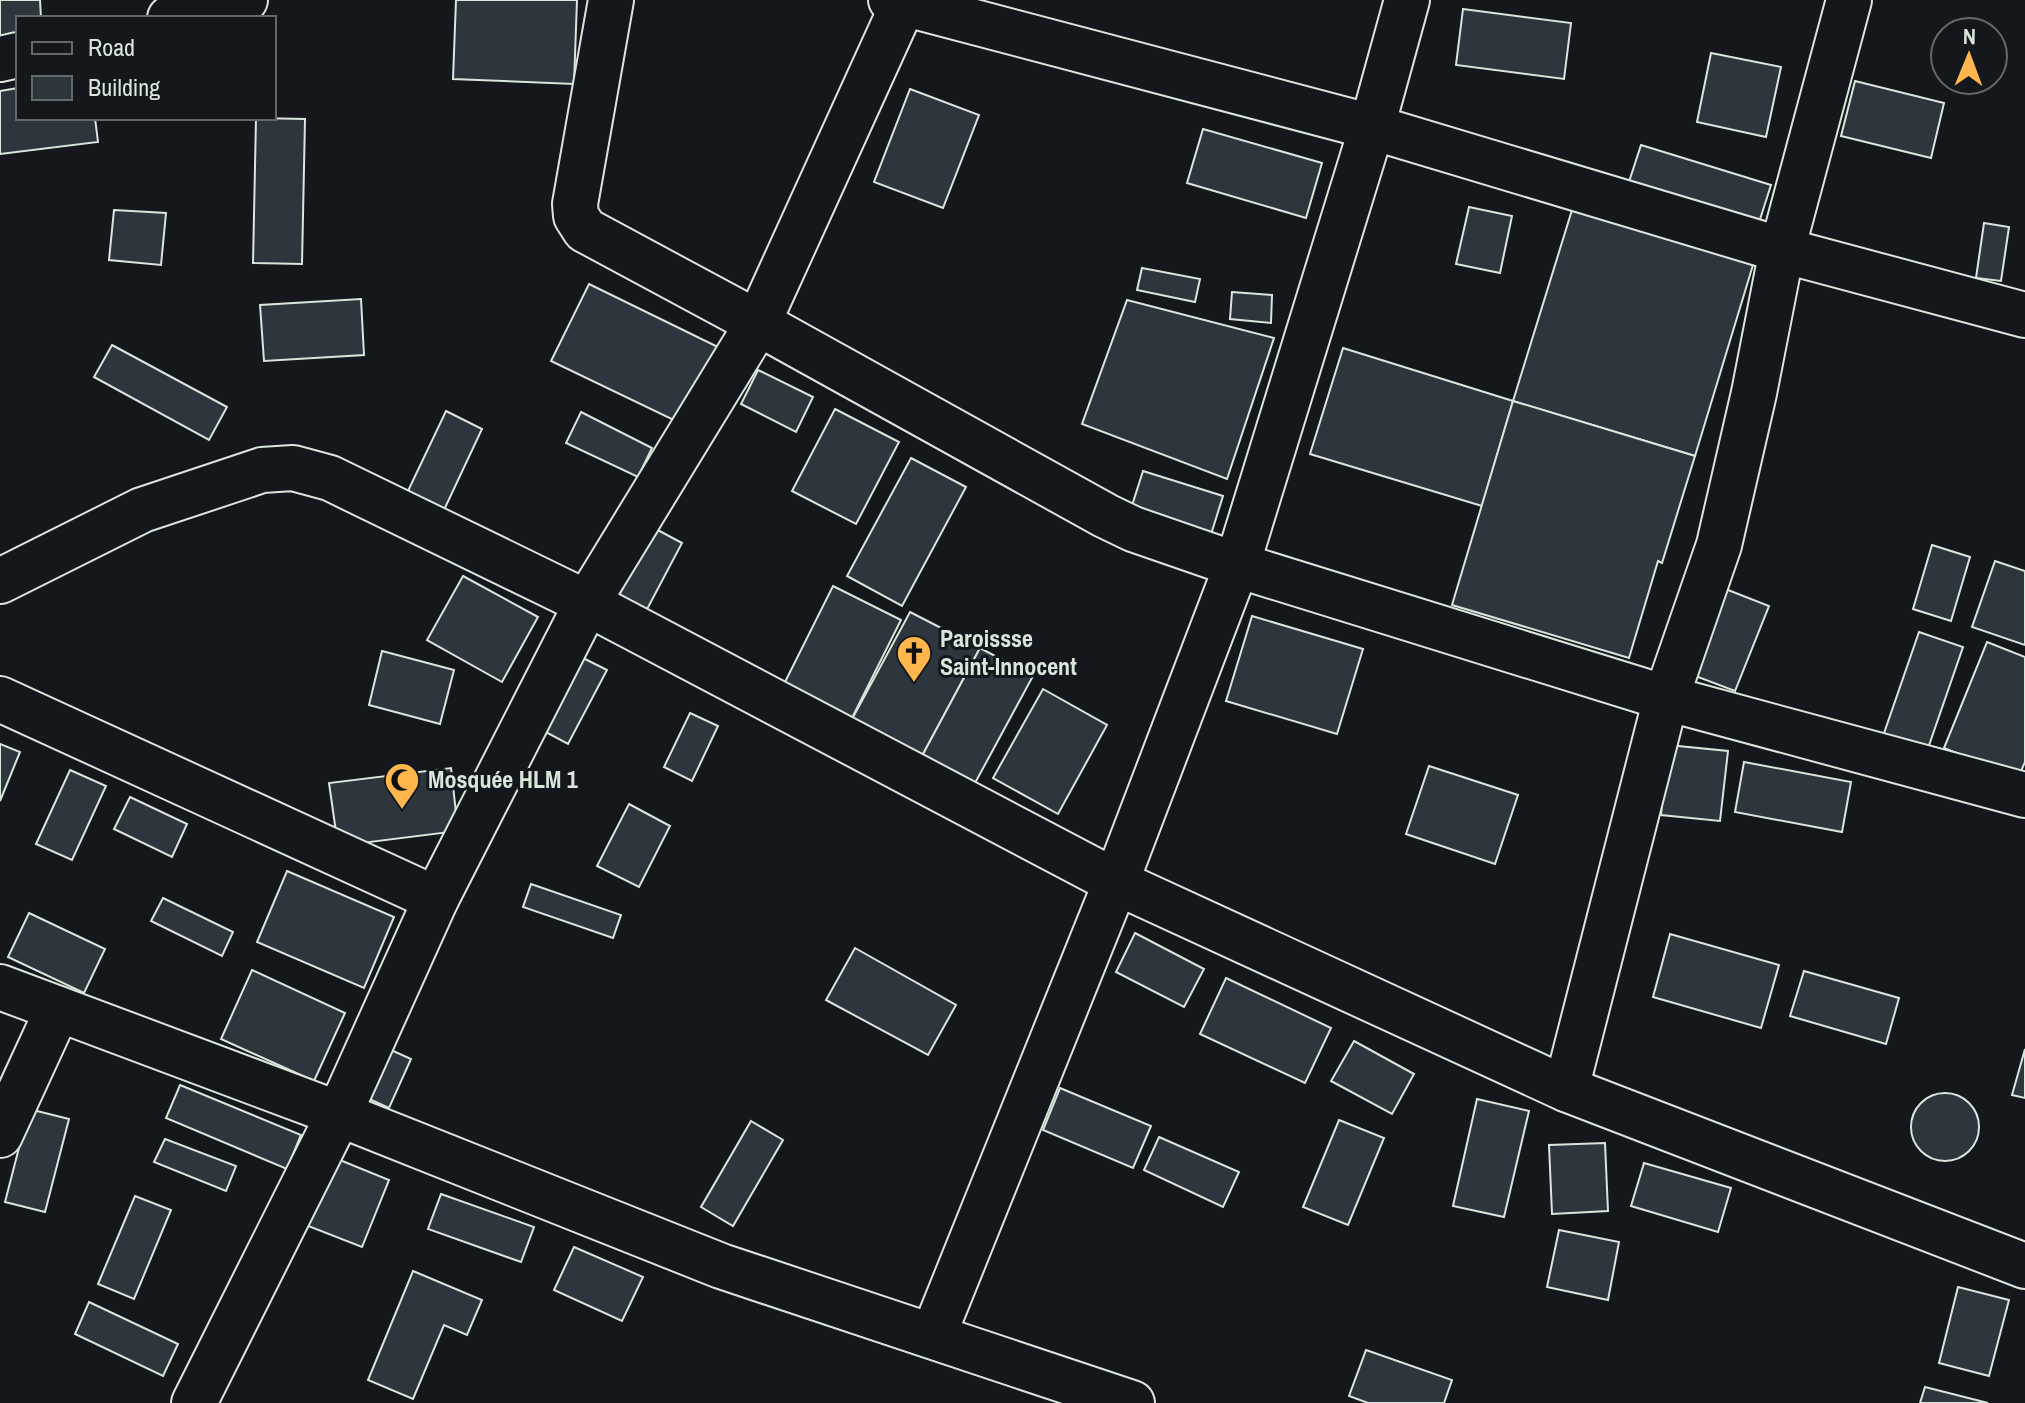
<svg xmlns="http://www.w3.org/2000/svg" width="2025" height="1403" viewBox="0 0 2025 1403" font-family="'Archivo Narrow',sans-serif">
<rect width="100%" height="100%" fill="#14181c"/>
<g fill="#2c363c" stroke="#d8e6dc" stroke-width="2">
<path d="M0 0H40L41 18H18V39L0 40Z"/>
<path d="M456 0H577L574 84 453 79Z"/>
<path d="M1463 9 1571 23 1564 79 1456 65Z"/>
<path d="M1711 53 1781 67 1766 137 1697 122Z"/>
<path d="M1855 81 1944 103 1931 158 1841 136Z"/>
<path d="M18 88V118H95L98 142 0 154V91Z"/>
<path d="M910 89 979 115 943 208 874 182Z"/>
<path d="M256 118 305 119 302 264 253 263Z"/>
<path d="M1203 129 1322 163 1306 218 1187 183Z"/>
<path d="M1641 145 1771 185 1755 235 1625 194Z"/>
<path d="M1469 207 1512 216 1500 273 1456 264Z"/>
<path d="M114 210 166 213 161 265 109 260Z"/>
<path d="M1572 210 1753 265 1695 456 1513 401Z"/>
<path d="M1984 223 2009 227 2001 281 1976 278Z"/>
<path d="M1142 268 1200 279 1195 302 1137 290Z"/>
<path d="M589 284 722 349 684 425 551 361Z"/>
<path d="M1232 292 1272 295 1271 323 1230 319Z"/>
<path d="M361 299 364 355 264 361 260 305Z"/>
<path d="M1127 300 1274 338 1227 479 1082 424Z"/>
<path d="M112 345 227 407 209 440 94 377Z"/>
<path d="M1343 348 1513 401 1482 506 1310 454Z"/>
<path d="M758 370 813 397 796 432 741 404Z"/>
<path d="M1513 401 1695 456 1662 563 1658 561 1629 658 1452 605Z"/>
<path d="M835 409 899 442 856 524 792 491Z"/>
<path d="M446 411 482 429 444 510 407 493Z"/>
<path d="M581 412 652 448 638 477 566 443Z"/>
<path d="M911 458 966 487 902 606 847 576Z"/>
<path d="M1143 471 1223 496 1208 544 1128 518Z"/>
<path d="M654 528 682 543 644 615 616 601Z"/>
<path d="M1932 545 1970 557 1951 621 1913 609Z"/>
<path d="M1995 561 2025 571V645L1972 627Z"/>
<path d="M463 576 538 617 502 682 427 640Z"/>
<path d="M833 586 901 620 845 732 777 698Z"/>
<path d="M1723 588 1769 606 1735 691 1690 674Z"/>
<path d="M910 612 980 648 915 769 845 732Z"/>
<path d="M1252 616 1363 649 1337 734 1226 701Z"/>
<path d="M1919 632 1963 647 1926 754 1882 739Z"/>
<path d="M1987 642 2025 657V762L2018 778 1944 748Z"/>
<path d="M980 648 1033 676 968 796 915 769Z"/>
<path d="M382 651 454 670 440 724 369 705Z"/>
<path d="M581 657 607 670 568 744 542 730Z"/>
<path d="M1043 689 1107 725 1058 814 993 778Z"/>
<path d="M690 713 718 726 692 781 664 767Z"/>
<path d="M0 744 20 752 0 801Z"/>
<path d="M1668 745 1728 751 1720 821 1661 815Z"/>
<path d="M1744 762 1851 782 1842 832 1735 812Z"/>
<path d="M1429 766 1518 795 1495 864 1406 834Z"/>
<path d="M451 768 458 831 338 846 329 783Z"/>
<path d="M70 770 106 786 72 860 36 844Z"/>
<path d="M130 797 187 824 172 857 114 829Z"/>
<path d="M629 804 670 826 639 887 597 866Z"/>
<path d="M287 871 394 917 364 988 257 942Z"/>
<path d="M531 884 621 915 613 938 523 907Z"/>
<path d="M163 898 233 932 222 956 151 921Z"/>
<path d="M29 913 105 949 84 993 8 957Z"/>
<path d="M1135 933 1204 969 1184 1007 1116 972Z"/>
<path d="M1670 934 1779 965 1761 1028 1653 997Z"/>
<path d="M855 948 956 1005 928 1055 826 1000Z"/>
<path d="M252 970 345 1013 314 1081 221 1039Z"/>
<path d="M1804 971 1899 998 1886 1044 1790 1016Z"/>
<path d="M1226 978 1331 1028 1305 1083 1200 1034Z"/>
<path d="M1354 1041 1414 1074 1392 1114 1331 1081Z"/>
<path d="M380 1045 411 1059 389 1108 358 1094Z"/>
<path d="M2025 1049V1098L2012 1095Z"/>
<path d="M180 1085 301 1135 287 1169 166 1118Z"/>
<path d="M1060 1088 1151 1126 1133 1168 1043 1130Z"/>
<circle cx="1945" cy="1127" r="34"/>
<path d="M1477 1099 1529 1111 1504 1217 1453 1206Z"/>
<path d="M29 1109 69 1119 45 1212 5 1202Z"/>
<path d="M1339 1120 1384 1138 1348 1225 1303 1207Z"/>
<path d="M751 1121 783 1140 733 1226 701 1207Z"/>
<path d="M1159 1137 1239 1172 1223 1207 1144 1170Z"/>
<path d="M165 1139 236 1166 226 1191 154 1162Z"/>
<path d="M1605 1143 1608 1211 1552 1214 1549 1145Z"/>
<path d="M330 1156 389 1180 362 1247 303 1224Z"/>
<path d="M1644 1163 1731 1188 1718 1232 1631 1206Z"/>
<path d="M441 1194 534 1227 521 1262 428 1229Z"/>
<path d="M135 1196 171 1210 134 1299 98 1284Z"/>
<path d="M1559 1230 1619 1242 1608 1300 1547 1287Z"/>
<path d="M574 1247 643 1277 622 1321 554 1290Z"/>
<path d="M413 1271 482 1300 467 1335 444 1325 413 1399 368 1380Z"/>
<path d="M1958 1287 2009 1300 1989 1376 1939 1363Z"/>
<path d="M89 1302 178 1344 163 1376 75 1334Z"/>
<path d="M1366 1350 1452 1380 1444 1403H1368L1349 1396Z"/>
<path d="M1925 1387 1988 1403H1920Z"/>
</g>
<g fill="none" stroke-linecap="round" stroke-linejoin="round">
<g stroke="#d8e6dc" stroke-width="48">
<g id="street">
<path d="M611 0 575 204 576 216 585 230 758 323 1106 516 1133 529 1237 565 1666 698 2025 795"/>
<path d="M891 0 1372 127 1782 250 2025 315"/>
<path d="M170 18 245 0"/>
<path d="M0 59 18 55"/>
<path d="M0 581 142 510 262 470 293 468 330 478 587 603 1116 882 1566 1089 2025 1266"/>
<path d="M0 699 436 899"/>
<path d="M0 987 339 1114 721 1266 1132 1403"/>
<path d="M1566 1089 1666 698 1719 545 1754 393 1782 250 1849 0"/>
<path d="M0 1135 58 1009"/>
<path d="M933 1336 1116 882 1237 565 1372 127 1407 0"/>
<path d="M194 1403 339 1114 436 899 587 603 758 323 905 0"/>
</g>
</g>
<use href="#street" stroke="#14181c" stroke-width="44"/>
</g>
<defs>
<g id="church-pin" transform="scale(1.8)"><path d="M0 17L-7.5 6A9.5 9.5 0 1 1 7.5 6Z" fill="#ffb74d" stroke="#14181c"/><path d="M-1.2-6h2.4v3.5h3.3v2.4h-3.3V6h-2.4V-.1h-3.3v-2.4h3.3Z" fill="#111"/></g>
<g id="mosque-pin" transform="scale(1.8)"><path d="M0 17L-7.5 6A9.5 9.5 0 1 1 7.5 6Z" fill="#ffb74d" stroke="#14181c"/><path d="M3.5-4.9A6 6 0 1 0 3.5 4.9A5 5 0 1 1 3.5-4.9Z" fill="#111"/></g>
</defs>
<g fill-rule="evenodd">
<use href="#church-pin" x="914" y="653"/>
<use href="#mosque-pin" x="402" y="780"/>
</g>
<g text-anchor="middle" stroke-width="6" stroke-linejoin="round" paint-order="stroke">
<g font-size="24" font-weight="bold" fill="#d8e6dc" stroke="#14181c" text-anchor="start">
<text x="940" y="647">Paroissse<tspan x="940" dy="28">Saint-Innocent</tspan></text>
<text x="428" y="788">Mosquée HLM 1</text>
</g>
</g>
<rect x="16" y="16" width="260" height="104" fill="#14181c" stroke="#626a69" stroke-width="2"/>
<rect x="32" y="42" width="40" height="12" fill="#14181c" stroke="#626a69" stroke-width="2"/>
<text x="88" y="56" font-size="24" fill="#d8e6dc">Road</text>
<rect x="32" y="76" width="40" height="24" fill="#2c363c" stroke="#626a69" stroke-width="2"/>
<text x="88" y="96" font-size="24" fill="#d8e6dc">Building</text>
<g transform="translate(1969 56) rotate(1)"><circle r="38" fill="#14181c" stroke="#626a69" stroke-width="2"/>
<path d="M0-6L14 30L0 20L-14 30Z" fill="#ffb74d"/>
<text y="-12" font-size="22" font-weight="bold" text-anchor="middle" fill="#d8e6dc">N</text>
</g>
</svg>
